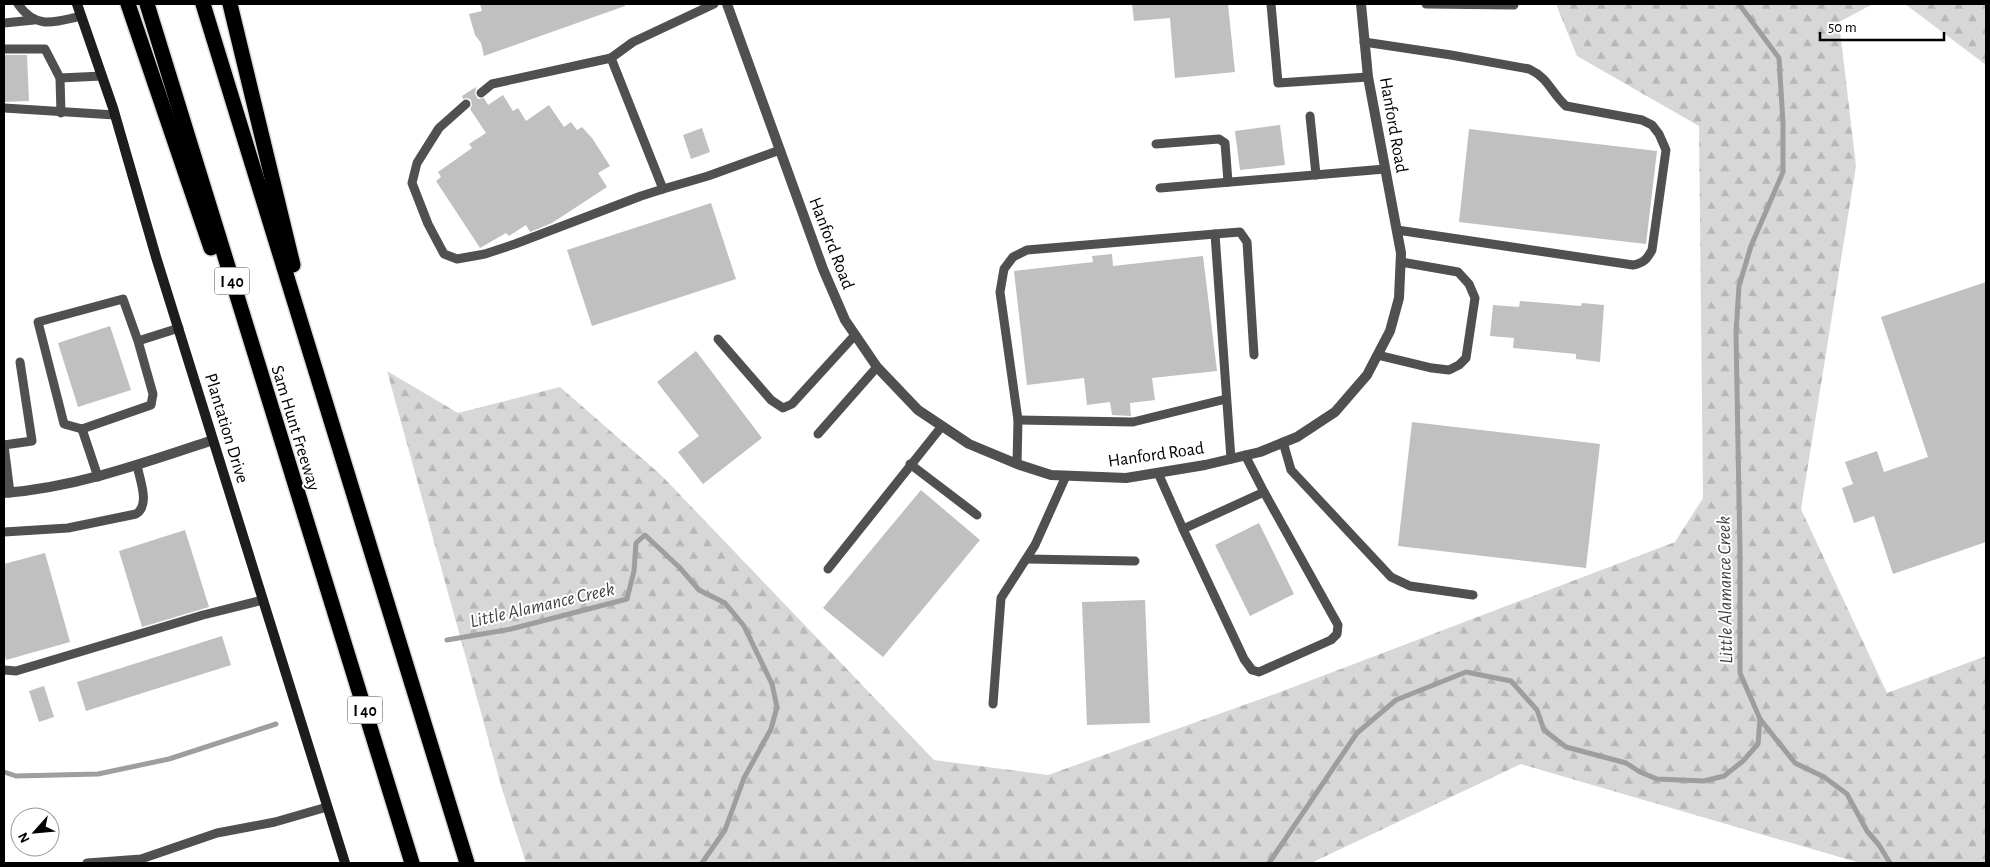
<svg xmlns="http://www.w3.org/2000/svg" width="1990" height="867" viewBox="0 0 1990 867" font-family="'Alegreya Sans',sans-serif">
<defs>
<pattern id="forest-firs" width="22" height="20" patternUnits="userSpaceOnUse" patternTransform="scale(1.25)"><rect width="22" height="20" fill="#d7d7d7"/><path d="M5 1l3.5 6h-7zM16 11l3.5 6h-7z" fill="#b7b7b7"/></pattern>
</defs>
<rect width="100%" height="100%" fill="#fff"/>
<g fill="url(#forest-firs)">
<path d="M1556 4H1873L1839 22 1856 166 1801 509 1887 693 1986 656V863H1860L1521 764 1311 863H526L502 789 387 371 458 413 560 387 661 475 934 760 1048 775 1275 694 1675 542 1703 498 1699 126 1577 56Z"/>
<path d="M1905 4H1986V65Z"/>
</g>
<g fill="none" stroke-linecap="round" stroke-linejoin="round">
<g stroke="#9e9e9e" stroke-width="5">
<path d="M447 640 511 629 627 599 634 571 636 543 645 535 680 568 699 590 725 603 744 626 772 684 777 707 771 729 744 778 725 830 702 863"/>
<path d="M1760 719 1795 763 1824 777 1847 794 1867 831 1879 845 1890 863"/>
<path d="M4 772 16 776 98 774 169 759 276 724"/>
<path d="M1269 863 1357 733 1396 700 1466 672 1511 681 1537 710 1544 730 1566 747 1626 763 1640 772 1657 779 1704 781 1724 776 1743 761 1758 744 1760 719 1740 673V553L1736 333 1739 286 1751 246 1783 172V123L1779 58 1739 4"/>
</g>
</g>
<g fill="#c0c0c0">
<path d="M480 4H625V6L484 56 481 43 475 35 469 14 482 11Z"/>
<path d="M1132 4H1228L1235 72 1175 78 1170 18 1134 21Z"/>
<path d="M4 55H27L29 101 4 102Z"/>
<path d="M476 87 475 94 478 99 484 98 488 105 503 95 513 111 518 108 526 121 549 105 564 127 571 122 577 130 582 127 592 138 610 166 598 173 607 187 552 223 530 232 526 225 509 236 506 233 480 248 436 181 441 177 438 172 472 148 469 144 486 133 470 109 472 105 471 100 467 98 463 99 462 96Z"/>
<path d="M1280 125 1285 165 1240 170 1235 131Z"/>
<path d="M702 128 710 152 691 159 683 135Z"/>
<path d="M1469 129 1657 151 1646 244 1459 222Z"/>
<path d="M711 203 736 279 592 326 567 250Z"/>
<path d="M1112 254 1113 266 1203 256 1217 371 1152 378 1155 400 1130 403 1131 416 1112 415 1110 402 1087 405 1084 378 1027 385 1014 271 1093 262 1092 256Z"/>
<path d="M1986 282V542L1893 574 1874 516 1854 523 1842 488 1853 484 1845 462 1877 451 1884 472 1928 457 1881 317Z"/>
<path d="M1520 301 1581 306 1582 303 1604 305 1600 362 1576 359V354L1513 348 1514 338 1490 336 1493 305 1519 307Z"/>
<path d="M110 326 131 390 78 407 58 343Z"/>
<path d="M696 351 762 438 703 484 678 452 699 436 657 382Z"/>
<path d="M1412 422 1600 444 1586 568 1398 546Z"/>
<path d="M921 490 980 540 883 657 823 608Z"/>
<path d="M1259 523 1294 594 1250 616 1215 545Z"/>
<path d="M185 530 209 607 142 627 119 551Z"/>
<path d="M45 553 70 642 6 660 4 653V564Z"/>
<path d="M1145 600 1150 723 1087 725 1082 602Z"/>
<path d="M222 636 231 665 86 711 77 682Z"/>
<path d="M44 686 54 717 39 722 29 691Z"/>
</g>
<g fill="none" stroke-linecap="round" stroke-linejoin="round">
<g stroke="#dbdbdb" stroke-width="18">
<g id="highway">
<path d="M128 4 211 248"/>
<path d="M147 4 412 863"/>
<path d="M203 4 467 863"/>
<path d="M230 4 293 265"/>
</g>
</g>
<g stroke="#505050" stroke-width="9">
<path d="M18 4C36 30 55 22 81 16"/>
<path d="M1271 4 1278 83 1368 77"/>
<path d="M1426 4 1514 5"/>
<path d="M4 23 34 20"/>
<path d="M1364 42 1451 55 1529 69C1549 78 1551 93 1566 106L1642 120 1652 125 1659 134 1666 150 1652 250C1647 259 1644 263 1633 265L1397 230"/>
<path d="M4 49H45L60 78 61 113"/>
<path d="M611 58 633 42 714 4"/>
<path d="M60 78 102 76"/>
<path d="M481 93 492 84 611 58 663 189 708 176 780 150"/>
<path d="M466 104 439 128 417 163 412 183 428 224 444 254 457 259 485 254 515 244 641 196 663 189"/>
<path d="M4 108 115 115"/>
<path d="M1310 116 1316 175"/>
<path d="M1156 144 1219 139 1225 143 1228 182"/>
<path d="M1160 188 1385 169"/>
<path d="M1215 234 1240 232 1247 242 1254 355"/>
<path d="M718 339 771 400 783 408 792 404 855 335"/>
<path d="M138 341 153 394 151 405 82 429 64 424 38 322 123 299 138 341 179 328"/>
<path d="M1378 355 1432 368 1449 370 1459 365 1466 358 1475 298 1469 284 1458 272 1401 262"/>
<path d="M1018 420 1133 422 1226 399"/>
<path d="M82 429 98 477"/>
<path d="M818 434 877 367"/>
<path d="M1283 442 1291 470 1391 577 1410 586 1473 595"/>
<path d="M4 445 32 441 20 362"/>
<path d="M4 445 10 493"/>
<path d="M910 464 977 515"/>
<path d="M1017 464 1018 420 1000 292 1004 269 1013 257 1027 250 1215 234 1231 459"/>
<path d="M1158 473 1183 529 1264 492 1245 455"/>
<path d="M1183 529 1244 659 1252 670 1259 672 1331 640 1337 634 1338 625 1264 492"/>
<path d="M4 532 68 528 136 514C151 505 139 478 137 465"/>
<path d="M1028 559 1135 561"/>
<path d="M828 569 942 426"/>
<path d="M4 670 16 671 203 615 263 600"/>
<path d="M993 704 1001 598 1035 545 1066 476"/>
<path d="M87 863 141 859 217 833 275 822 327 807"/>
</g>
<g stroke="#505050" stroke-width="10">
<path d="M727 4 823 269 845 320 877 367 918 410 969 444 1017 464 1051 475 1126 478 1205 465 1260 452 1297 437 1335 412 1367 375 1390 331 1399 298 1401 253 1368 77 1361 4"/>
<path d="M4 493C77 487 144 463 213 440"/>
</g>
<path stroke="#1d1d1d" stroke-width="10" d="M77 4 113 108 156 257 345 863"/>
<use href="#highway" stroke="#000" stroke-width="15"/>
</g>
<g text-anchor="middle" stroke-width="4" stroke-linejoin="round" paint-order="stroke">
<g fill="#fff" stroke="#4c4c4c" stroke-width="1">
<rect x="214.5" y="267.5" width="35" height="27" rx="4"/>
<rect x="347.5" y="696.5" width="35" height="27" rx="4"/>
</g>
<g font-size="16" font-weight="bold" fill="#000">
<text x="232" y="287">I 40</text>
<text x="365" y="716">I 40</text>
</g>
<g font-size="18" fill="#000" stroke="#fff">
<text transform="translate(1394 125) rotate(80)" y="6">Hanford Road</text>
<text transform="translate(832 243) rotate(69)" y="6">Hanford Road</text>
<text transform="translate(227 428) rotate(73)" y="6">Plantation Drive</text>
<text transform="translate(296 428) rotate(73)" y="6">Sam Hunt Freeway</text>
<text transform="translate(1156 454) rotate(-8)" y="6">Hanford Road</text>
</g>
<g font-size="19" font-style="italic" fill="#3f3f3f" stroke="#fff">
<text transform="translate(1724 590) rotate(-91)" y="7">Little Alamance Creek</text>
<text transform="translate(542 604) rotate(-13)" y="7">Little Alamance Creek</text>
</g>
</g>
<rect width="1990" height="867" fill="none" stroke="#000000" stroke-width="10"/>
<g transform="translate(35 832) rotate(243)"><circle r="24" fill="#ffffff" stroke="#999999"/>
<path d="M0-4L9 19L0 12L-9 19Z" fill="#000000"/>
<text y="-8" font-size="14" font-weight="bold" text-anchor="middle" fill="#000000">N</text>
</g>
<path d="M1820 32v8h124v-8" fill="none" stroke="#000000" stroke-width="2.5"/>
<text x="1828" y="32" font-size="15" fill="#000000" stroke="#ffffff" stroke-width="4" paint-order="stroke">50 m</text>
</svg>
